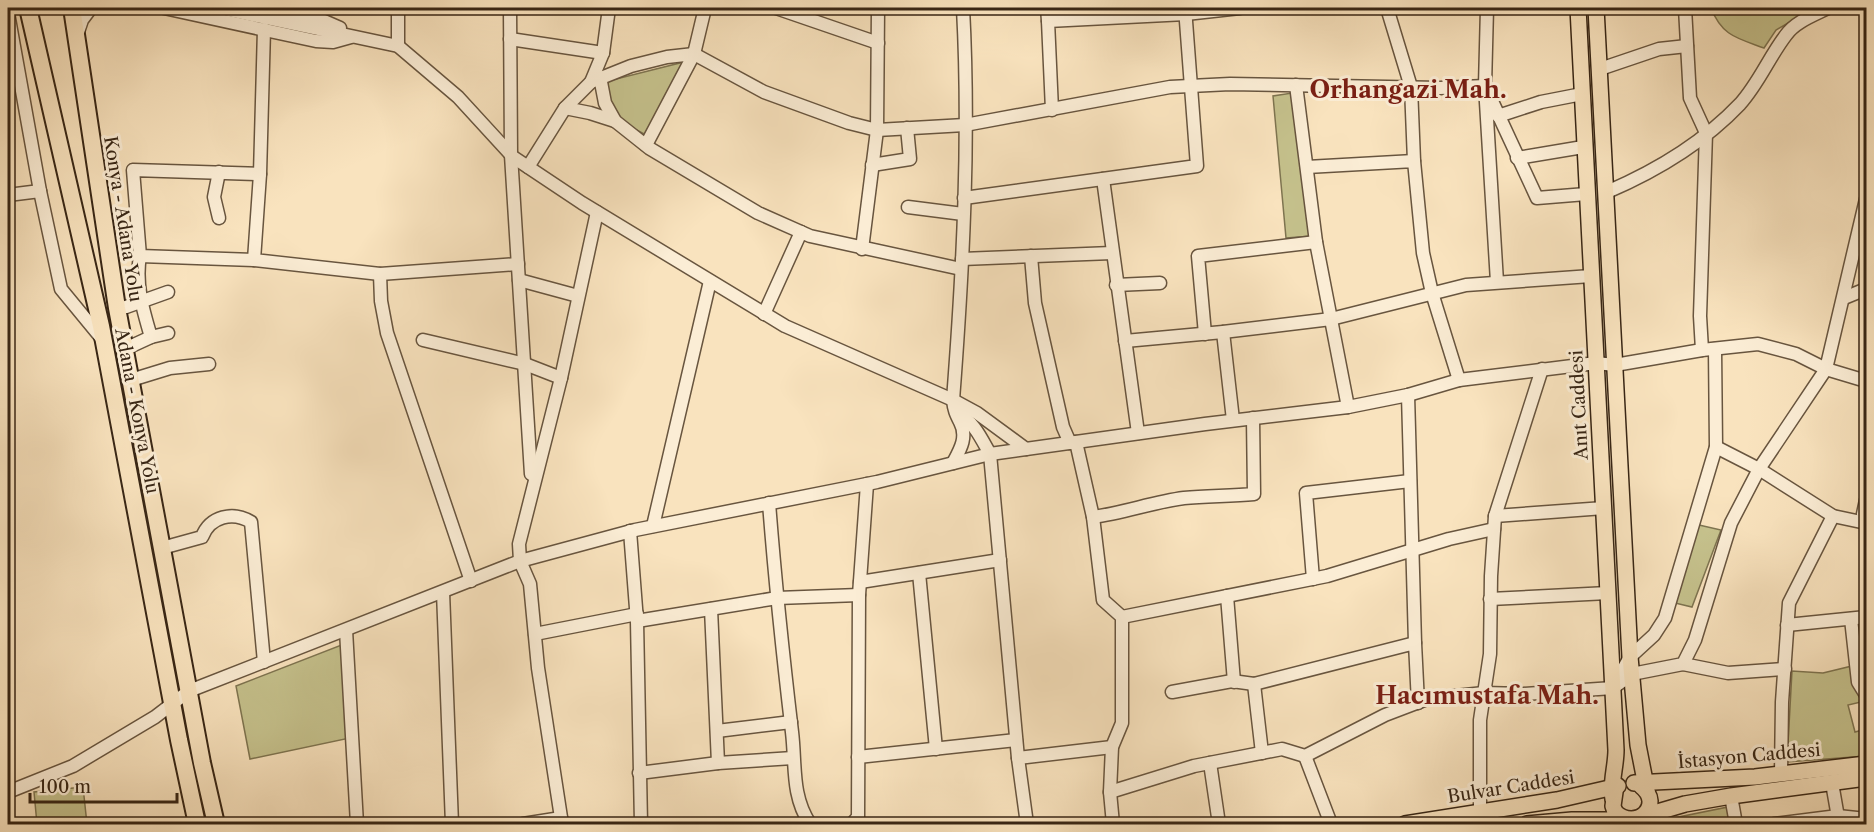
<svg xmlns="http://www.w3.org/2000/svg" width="1874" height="832" viewBox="0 0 1874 832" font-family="'Libre Caslon Text',serif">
<rect width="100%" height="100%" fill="#f9e3be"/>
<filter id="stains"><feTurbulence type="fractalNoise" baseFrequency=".00333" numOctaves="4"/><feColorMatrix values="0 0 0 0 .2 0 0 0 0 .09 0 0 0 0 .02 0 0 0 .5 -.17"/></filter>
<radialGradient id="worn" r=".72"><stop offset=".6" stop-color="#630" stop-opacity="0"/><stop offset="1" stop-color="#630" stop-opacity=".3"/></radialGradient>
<g fill="#c5c18c" stroke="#7e7450" stroke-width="1.5">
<path d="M1708 8H1814L1776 30 1764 48C1737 38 1722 36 1711 8Z"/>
<path d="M684 62 646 135C620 122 607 112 608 81Z"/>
<path d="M1292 93 1312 236 1286 238 1273 96Z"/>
<path d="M1699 525 1721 530 1692 607 1675 603Z"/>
<path d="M344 644 350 738 250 759 236 686Z"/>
<path d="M1852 666 1861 702 1848 705 1855 732 1866 729V756L1787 762 1792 671 1823 673Z"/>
<path d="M83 787 87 824H37L34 792Z"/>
<path d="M1728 807 1732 824H1663L1664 820Z"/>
</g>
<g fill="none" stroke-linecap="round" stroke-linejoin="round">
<g stroke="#68553f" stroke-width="15">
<g id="minor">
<path d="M164 8 316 41 333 42 351 37"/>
<path d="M219 8 398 46 458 97 513 157 582 203 785 326 953 400 977 413 1026 449"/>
<path d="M271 8 317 18 340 28"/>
<path d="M396 8 398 13V46"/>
<path d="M510 8 511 155 531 474"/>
<path d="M776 8 878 43"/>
<path d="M1047 8 1048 21"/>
<path d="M1387 8 1411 87 1414 161"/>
<path d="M1487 8 1485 86 1537 198 1586 194"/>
<path d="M1685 8 1690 98 1706 133 1700 316 1702 350"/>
<path d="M8 13 40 191 61 289 103 340"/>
<path d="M264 29 260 174 254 260 380 274 518 264"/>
<path d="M77 35 82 20 91 8"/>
<path d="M510 39 603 53"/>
<path d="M1600 69 1659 49 1687 46"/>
<path d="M600 77 605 103 615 121 649 148 758 213 810 236 961 269"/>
<path d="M591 82 603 53 609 8"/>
<path d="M1296 85 1316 242 1348 407"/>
<path d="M565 108 590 113 615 121"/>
<path d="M1052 110 1048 21 1186 14 1240 8"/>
<path d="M1498 116 1541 102 1582 94"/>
<path d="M646 145 694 54 705 8"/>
<path d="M1517 158 1583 147"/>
<path d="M872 165 910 159 907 128"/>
<path d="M528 167 565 108 591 82 631 66 667 57 694 54 764 92 849 123 877 130 965 125 1170 87 1230 84 1440 88 1485 86 1497 282"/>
<path d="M1307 167 1414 161 1423 253 1432 293 1459 380"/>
<path d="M1103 179 1138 433"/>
<path d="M1607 192C1656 171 1703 143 1740 104 1759 83 1769 57 1786 35 1795 22 1814 15 1828 8"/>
<path d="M8 195 40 191"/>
<path d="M964 198 1197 166 1185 8"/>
<path d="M908 207 963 214"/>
<path d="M219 218 214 197 219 172"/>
<path d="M862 249 877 130 878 8"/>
<path d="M140 256C135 284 143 310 151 337L168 333"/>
<path d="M1031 256 1035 303 1063 427 1070 443"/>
<path d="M962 259 1112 253"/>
<path d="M254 260 140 256 133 170 260 174"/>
<path d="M380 274 381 301 387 333 471 581"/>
<path d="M519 280 578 296"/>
<path d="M1116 285 1160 283"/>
<path d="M1844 298 1866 289"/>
<path d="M117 308 126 307 168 292"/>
<path d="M764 314 801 232"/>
<path d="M1223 332 1233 420"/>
<path d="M1205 334 1198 256 1316 242"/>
<path d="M423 340 525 364 561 378"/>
<path d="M1125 341 1223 332 1331 319 1466 285 1591 276"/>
<path d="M125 349 151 337"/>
<path d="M131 380 170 368 209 364"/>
<path d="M1408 395 1415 643"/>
<path d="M958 414C973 420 982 440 990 454L1018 758 1027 824"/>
<path d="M1076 442 1093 517 1103 600 1122 617V723L1112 747 1110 792 1113 824"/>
<path d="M1716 447 1759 469 1833 516 1866 523"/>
<path d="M953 463C960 450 968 437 960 422 956 414 954 410 953 400 963 270 970 138 963 8"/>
<path d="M1866 500 1863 514 1866 517"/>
<path d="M769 503C775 580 783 656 792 732 796 765 791 795 810 824"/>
<path d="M1495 516 1604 508"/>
<path d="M1093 517C1124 513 1153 502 1184 498 1207 496 1231 496 1254 494L1253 418"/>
<path d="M653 526 710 281"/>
<path d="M630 531 637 621 641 824"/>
<path d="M162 548 202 537C210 516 233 511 251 522L264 662"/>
<path d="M919 573 936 749"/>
<path d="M1313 579 1306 493 1410 481"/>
<path d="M860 582 1000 560"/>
<path d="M443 592 452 824"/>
<path d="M1227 596 1234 682"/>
<path d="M1490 599 1608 593"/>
<path d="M711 609 718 763"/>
<path d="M1122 617 1327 576 1449 539 1494 529"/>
<path d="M1851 619 1858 682 1866 695"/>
<path d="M637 621 777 598 859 595"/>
<path d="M1787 625 1866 617"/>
<path d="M346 630 357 824"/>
<path d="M535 634 637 614"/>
<path d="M1683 664 1728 673 1785 669"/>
<path d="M1254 684 1262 753"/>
<path d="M1615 684 1630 657 1654 635 1665 618 1716 447 1715 349"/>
<path d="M1172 692 1232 681 1254 684 1415 643 1418 703"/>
<path d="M717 731 791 722"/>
<path d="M1305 756 1331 824"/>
<path d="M858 757 1016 740"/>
<path d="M1018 758 1112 747"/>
<path d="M1210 763 1219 824"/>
<path d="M639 773 718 763 793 758"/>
<path d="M1781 774 1782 702 1789 603 1833 516"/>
<path d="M1832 783 1839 823"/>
<path d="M8 792 73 766 155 717 189 691 520 561 635 530 877 482 990 454 1205 424 1348 407 1408 395 1459 380 1596 363 1615 365 1702 350 1758 344 1796 354 1826 369 1866 381"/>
<path d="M1110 792 1194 766 1282 749 1305 756 1385 715 1427 699 1484 693 1524 694 1613 688 1632 674 1683 664 1695 640 1731 523 1759 469 1826 369 1866 199"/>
<path d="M1731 796 1736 824"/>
<path d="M1480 812V720L1490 654 1491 576 1495 516 1542 369"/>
<path d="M523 824 561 818"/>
<path d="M562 824 538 668 530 584 520 561 519 544 561 378 597 212"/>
<path d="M852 824 858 817 859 595 867 484"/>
<path d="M1774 824 1838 816 1866 819"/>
</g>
</g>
<g stroke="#382615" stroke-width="18">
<g id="major">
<path d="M1578 8 1616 750C1616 767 1610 783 1613 799"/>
<path d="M1596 8 1630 657 1638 745 1647 791"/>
<path d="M1634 783 1755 777 1866 764"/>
<path d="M1615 792 1613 806 1619 824"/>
<path d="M1615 812C1636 832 1665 805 1641 786"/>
<path d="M1644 816 1685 804 1731 796 1866 778"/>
<path d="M1405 824 1557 800 1618 786"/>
<path d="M1527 824 1572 820H1625"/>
</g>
</g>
<g stroke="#382615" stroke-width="20">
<g id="highway">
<path d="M28 8 101 326 179 740 197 824"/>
<path d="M72 8 117 308 202 763 216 824"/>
</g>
</g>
<use href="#minor" stroke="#fbedd5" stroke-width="12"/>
<use href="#major" stroke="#f9e3be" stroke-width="15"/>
<use href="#highway" stroke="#f9e3be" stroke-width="16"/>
</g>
<g text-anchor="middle" stroke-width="6" stroke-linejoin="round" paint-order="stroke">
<g font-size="18" fill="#382615" stroke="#fbedd5">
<text transform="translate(123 219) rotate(81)" y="6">Konya - Adana Yolu</text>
<text transform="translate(1579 405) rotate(-93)" y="6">Anıt Caddesi</text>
<text transform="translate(137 411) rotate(79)" y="6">Adana - Konya Yolu</text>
<text transform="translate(1749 756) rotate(-5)" y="6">İstasyon Caddesi</text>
<text transform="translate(1511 787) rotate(-9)" y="6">Bulvar Caddesi</text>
</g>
<g font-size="24" font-weight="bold" fill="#7a1f14" stroke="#fbedd5">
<text x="1408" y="98">Orhangazi Mah.</text>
<text x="1487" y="704">Hacımustafa Mah.</text>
</g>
</g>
<rect width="1874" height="832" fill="none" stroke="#f9e3be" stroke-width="30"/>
<rect x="9" y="9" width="1856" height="814" fill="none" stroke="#382615" stroke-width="3"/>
<rect x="15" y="15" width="1844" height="802" fill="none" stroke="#382615" stroke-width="1.5"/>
<path d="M30 793v9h147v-9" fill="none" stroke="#382615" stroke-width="3"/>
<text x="39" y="793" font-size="18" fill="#382615" stroke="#fbedd5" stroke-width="4.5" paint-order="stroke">100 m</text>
<rect width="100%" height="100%" filter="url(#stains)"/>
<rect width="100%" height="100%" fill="url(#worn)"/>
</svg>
